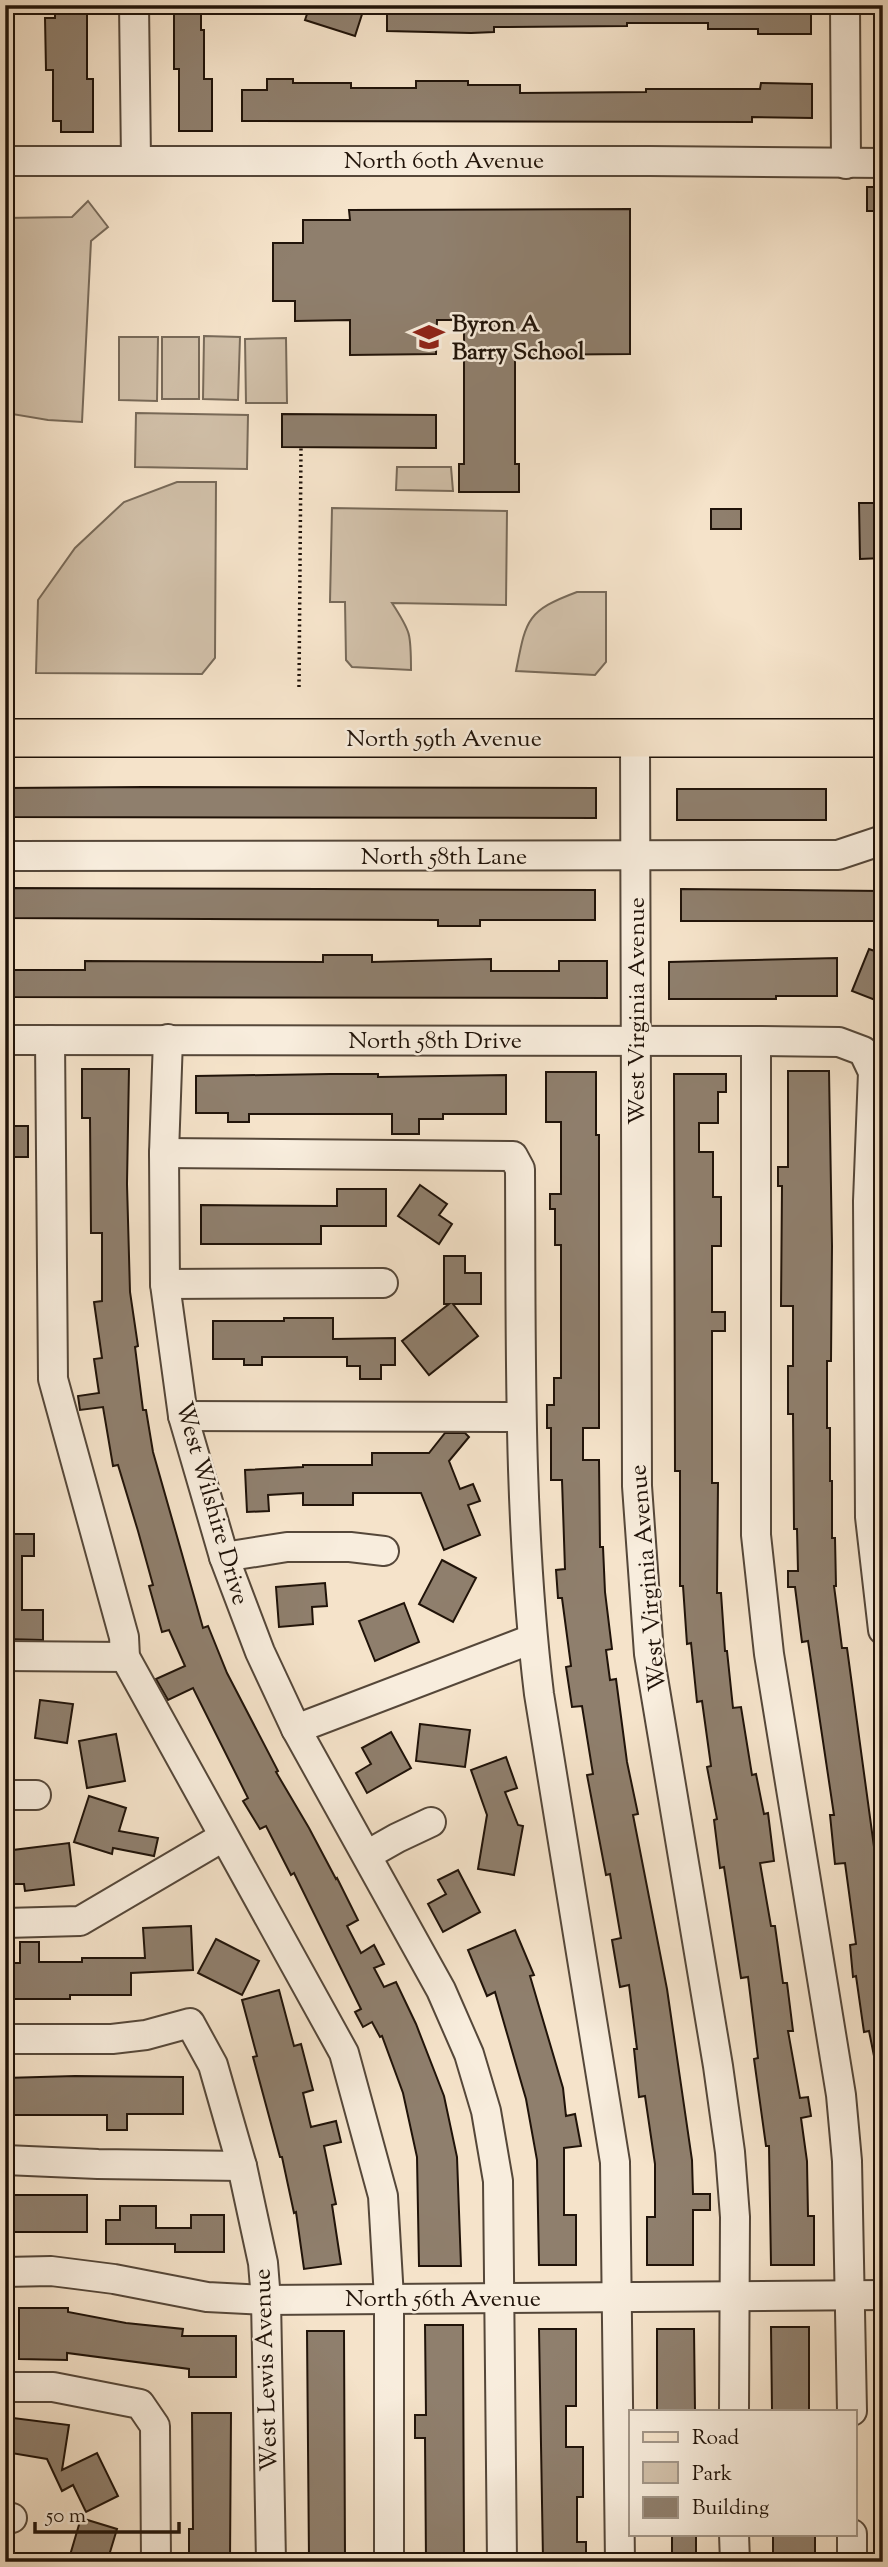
<svg xmlns="http://www.w3.org/2000/svg" width="888" height="2567" viewBox="0 0 888 2567" font-family="'Sorts Mill Goudy',serif">
<rect width="100%" height="100%" fill="#f5e3ca"/>
<filter id="stains"><feTurbulence type="fractalNoise" baseFrequency=".00286" numOctaves="4"/><feColorMatrix values="0 0 0 0 .2 0 0 0 0 .09 0 0 0 0 .02 0 0 0 .5 -.17"/></filter>
<radialGradient id="worn" r=".72"><stop offset=".6" stop-color="#630" stop-opacity="0"/><stop offset="1" stop-color="#630" stop-opacity=".3"/></radialGradient>
<g fill="#d1c0a9" stroke="#786a59" stroke-width="2">
<path d="M88 201 108 227 91 241 82 422 48 420 6 413 5 218 72 217Z"/>
<path d="M204 336 240 337 238 400 203 399Z"/>
<path d="M119 337H158L157 401 119 400Z"/>
<rect x="162" y="337" width="37" height="62"/>
<path d="M286 338 287 403H246L245 339Z"/>
<path d="M136 413 248 415 247 469 135 467Z"/>
<path d="M397 467H451L453 491 396 490Z"/>
<path d="M177 482H216L215 658 202 674 36 673 38 600 75 548 124 502Z"/>
<path d="M332 508 507 511 506 605 392 603C411 632 411 634 411 670L352 667 346 660 345 602H330Z"/>
<path d="M577 592H606V662L595 675 516 671C526 620 526 611 577 592Z"/>
</g>
<g fill="#8f7f6d" stroke="#201309" stroke-width="2">
<path d="M55 5H87V79H93V132H61V121H53V70H46L45 18H55Z"/>
<path d="M174 5H201V30H204V79H212V131H179V69H174Z"/>
<path d="M310 5H365L355 36 305 20Z"/>
<path d="M387 5H811V34H758V29H708V23H627V26L494 27V32L471 33 387 31Z"/>
<path d="M267 79H293V83H351V88H416V81H468V85H520V93L646 92V89H760L761 83 812 84V118L752 117V122L242 121V90H267Z"/>
<path d="M867 187H882L883 211H867Z"/>
<path d="M630 209V354L515 355V464H519V492H459V464H464V320H437L436 354 350 355V320L295 321V301H273V243H303V220H350L349 210Z"/>
<path d="M282 414 436 415V448L282 447Z"/>
<path d="M859 503H883V558L860 559Z"/>
<rect x="711" y="509" width="30" height="20"/>
<path d="M144 787 596 788V818L5 817V788Z"/>
<rect x="677" y="789" width="149" height="31"/>
<path d="M5 888 595 890V920H480V926H438V920L5 918Z"/>
<path d="M681 889 883 891V921H681Z"/>
<path d="M869 949 883 954V1003L852 991Z"/>
<path d="M323 955H372V962L491 959V971H559V961H607V998L5 997V970H85V961L323 962Z"/>
<path d="M837 958V996H776V999H669V962Z"/>
<path d="M82 1069H129L127 1184 130 1292 138 1346 135 1347 143 1410H146L153 1452 203 1628 208 1626 227 1673 278 1771 276 1772 309 1828 336 1879 337 1878 358 1920 347 1926 361 1953 374 1945 384 1964 374 1968 384 1987 396 1982 416 2024 444 2096 457 2157 461 2266H419L417 2157 403 2093 382 2036 380 2037 372 2022 363 2027 355 2012 361 2009 294 1873 291 1875 266 1826 260 1829 243 1801 248 1798 193 1688 168 1700 156 1679 185 1666 169 1630 162 1632 149 1586 153 1585 138 1531 118 1465 113 1466 103 1407 80 1410 78 1396 99 1393 94 1359 102 1358 94 1302 102 1301V1233H91L90 1118H82Z"/>
<path d="M788 1071H829L832 1246 831 1361H827V1428H830V1481H832V1538H835L836 1586H834L842 1648H847L877 1869 880 1868 883 1886V2061H875L869 2031 864 2032 856 1976 853 1977 850 1945 856 1944 845 1863 835 1864 830 1815H834L808 1641 802 1642 795 1587H788V1571H798L797 1529H794L793 1414H788V1366H793V1306H781L782 1186H778V1167H788Z"/>
<path d="M546 1072H596V1135H599V1428H583V1460H599L600 1547H603L605 1592 612 1649 606 1650 610 1680 616 1679 627 1762 638 1814 633 1815 667 1989 692 2160 693 2194H710V2210H693V2265H647V2217H655V2164L645 2096 639 2097 634 2049H637L629 1985 620 1987 612 1940 621 1938 610 1874 606 1875 587 1775 593 1774 582 1706 572 1707 566 1667 571 1666 562 1598H558L556 1570 565 1569 562 1480H551V1428H547V1405H554V1378H561V1245H555V1209H550V1194H561V1122H546Z"/>
<path d="M330 1074H378V1077L506 1075V1114H443V1119H419V1134H392V1114H249V1122H228V1113H196V1076Z"/>
<path d="M674 1074H726V1092H718V1123H699V1152H713V1197H721V1246H712V1312H725V1331H712V1483H718L717 1593H721L725 1651H727L733 1708 741 1707 752 1775 756 1774 764 1814 768 1813 774 1861 760 1863 771 1926H775L783 1983H787L793 2031H788L800 2098 808 2097 811 2116 801 2118 807 2161 808 2216H814V2265H771L769 2146H766L754 2059 758 2058 748 1977 741 1978 724 1867 720 1868 714 1820 717 1819 707 1767 711 1766 702 1701 697 1702 691 1643 687 1644 683 1586H680V1471H675Z"/>
<rect x="5" y="1126" width="23" height="31"/>
<path d="M420 1185 447 1204 439 1215 452 1224 439 1244 398 1216Z"/>
<path d="M337 1189H386V1226H321V1244H201V1205L337 1206Z"/>
<path d="M444 1256H465V1273H481V1304H453L478 1336 429 1375 402 1341 449 1304H444Z"/>
<path d="M284 1318H333V1339L395 1338V1365H381V1379H360V1366H347V1357H262V1365H244V1359H213V1321H284Z"/>
<path d="M445 1433H465L469 1437 449 1461 460 1489 473 1484 480 1501 468 1505 480 1535 444 1550 421 1493H353V1505H303V1493L268 1495 269 1511 247 1512 245 1470 303 1467V1465H372V1453H429Z"/>
<path d="M5 1534H34V1556H22V1610H43V1640L5 1639Z"/>
<path d="M442 1560 476 1578 453 1622 419 1604Z"/>
<path d="M325 1583 327 1606 312 1607 313 1624 279 1627 276 1587Z"/>
<path d="M404 1603 419 1642 375 1661 359 1621Z"/>
<path d="M40 1700 73 1704 67 1743 35 1738Z"/>
<path d="M420 1724 470 1730 465 1767 416 1761Z"/>
<path d="M391 1732 411 1768 367 1793 356 1773 371 1764 362 1748Z"/>
<path d="M116 1734 125 1781 87 1788 79 1741Z"/>
<path d="M506 1757 517 1788 505 1792 518 1825 523 1826 514 1875 478 1869 487 1815 471 1770Z"/>
<path d="M89 1796 126 1808 119 1831 158 1838 154 1856 113 1848 112 1854 74 1842Z"/>
<path d="M69 1843 74 1885 25 1891 24 1884H5V1851Z"/>
<path d="M458 1870 480 1912 443 1932 428 1904 446 1894 438 1880Z"/>
<path d="M191 1926 193 1970 131 1973V1995H70V1999H5V1963H20V1942H39V1962H82V1958H145L143 1928Z"/>
<path d="M515 1930 534 1975 530 1976 563 2088 566 2116 575 2114 581 2146 564 2148V2215H576V2265H539L537 2160 526 2099 495 1992 487 1996 468 1950Z"/>
<path d="M216 1939 259 1961 242 1995 198 1973Z"/>
<path d="M279 1990 294 2046 301 2044 313 2090 303 2093 311 2127 336 2121 341 2142 324 2146 336 2204 332 2205 341 2264 304 2269 296 2212 294 2213 282 2157H280L253 2057 257 2056 242 2000Z"/>
<path d="M75 2076 183 2077V2114H127V2130H107V2115H5V2078Z"/>
<rect x="5" y="2195" width="82" height="37"/>
<path d="M120 2206H156V2228H191V2215H224V2252H175V2244H106V2220H120Z"/>
<path d="M19 2308H68V2312L126 2323 183 2329 182 2336H236V2377H189V2369L67 2353V2360L19 2359Z"/>
<path d="M425 2325H463L464 2562H426L425 2438H415V2415H426Z"/>
<path d="M771 2327H809V2411H772Z"/>
<path d="M539 2329H576V2406H566V2447H583V2497H577V2542H586V2560H543Z"/>
<path d="M657 2329H694L695 2411H657Z"/>
<path d="M307 2331H344L345 2560H309Z"/>
<path d="M192 2413H231L230 2562H189V2529H193Z"/>
<path d="M5 2417 69 2425 62 2470 97 2453 118 2496 86 2512 73 2485 62 2491 47 2459 5 2452Z"/>
<path d="M81 2518 117 2529 107 2562H68Z"/>
<rect x="672" y="2534" width="24" height="25"/>
<rect x="773" y="2534" width="42" height="28"/>
</g>
<g fill="none" stroke-linecap="round" stroke-linejoin="round">
<g stroke="#554739" stroke-width="32">
<g id="minor">
<path d="M134 5 136 160"/>
<path d="M845 5 846 164"/>
<path d="M5 161H650L883 163"/>
<path d="M635 738 637 1486 649 1654 718 2066 730 2152 735 2217 734 2411"/>
<path d="M5 856 838 855 880 841"/>
<path d="M168 1039 164 1153 165 1284 183 1416 224 1557 260 1652 296 1729 441 1990 469 2054 486 2111 498 2181 502 2562"/>
<path d="M5 1040 756 1041 839 1042 863 1051 873 1072 868 1201 870 1517 883 1630"/>
<path d="M50 1040 53 1379 124 1637 125 1657 344 2053 383 2196 389 2298V2562"/>
<path d="M756 1041V1535L769 1654 841 2095 847 2161 852 2411"/>
<path d="M164 1153 513 1156 520 1169C521 1344 518 1520 539 1694L615 2162 620 2562"/>
<path d="M165 1284 383 1283"/>
<path d="M183 1416 521 1417"/>
<path d="M224 1557 287 1547H350L384 1551"/>
<path d="M5 1656 125 1657"/>
<path d="M296 1729 532 1639"/>
<path d="M5 1795H36"/>
<path d="M367 1855 397 1838 431 1822"/>
<path d="M5 1923 80 1921 223 1837"/>
<path d="M5 2039H112L146 2035 190 2023 213 2065 242 2166 263 2263 266 2300 271 2562"/>
<path d="M5 2160 98 2164 242 2166"/>
<path d="M5 2272 51 2271 114 2279 207 2297 266 2300 883 2295"/>
<path d="M5 2387H53L140 2404 155 2426 156 2562"/>
<path d="M5 2518H12"/>
<path d="M734 2534 735 2562"/>
<path d="M852 2534V2562"/>
</g>
</g>
<g stroke="#201309" stroke-width="40">
<path id="major" d="M5 738H883"/>
</g>
<path stroke="#201309" stroke-width="3.5" stroke-dasharray="2 3.5" stroke-linecap="butt" d="M299 687 301 447"/>
<use href="#minor" stroke="#f8eddd" stroke-width="28"/>
<use href="#major" stroke="#f5e3ca" stroke-width="37"/>
</g>
<defs>
<g id="school-bare" transform="scale(2.415)"><path d="M0-5L7-2L0 1L-7-2ZM-4 1L0 2.5L4 1V4Q0 6-4 4Z" fill="#8f2418" stroke="#f8eddd" stroke-width="2.5" paint-order="stroke"/></g>
</defs>
<g fill-rule="evenodd">
<use href="#school-bare" x="429" y="337"/>
</g>
<g text-anchor="middle" stroke-width="5" stroke-linejoin="round" paint-order="stroke">
<g font-size="24" fill="#201309" stroke="#f8eddd">
<text x="444" y="168">North 60th Avenue</text>
<text x="444" y="746">North 59th Avenue</text>
<text x="444" y="864">North 58th Lane</text>
<text transform="translate(636 1011) rotate(-90)" y="8">West Virginia Avenue</text>
<text x="435" y="1048">North 58th Drive</text>
<text transform="translate(213 1503) rotate(74)" y="8">West Wilshire Drive</text>
<text transform="translate(647 1578) rotate(-95)" y="8">West Virginia Avenue</text>
<text x="443" y="2306">North 56th Avenue</text>
<text transform="translate(265 2370) rotate(-92)" y="8">West Lewis Avenue</text>
</g>
<g font-size="24" font-weight="bold" fill="#201309" stroke="#f8eddd" text-anchor="start">
<text x="452" y="331">Byron A<tspan x="452" dy="28">Barry School</tspan></text>
</g>
</g>
<rect width="888" height="2567" fill="none" stroke="#f5e3ca" stroke-width="28"/>
<rect x="7" y="7" width="874" height="2553" fill="none" stroke="#201309" stroke-width="3.5"/>
<rect x="14" y="14" width="860" height="2539" fill="none" stroke="#201309" stroke-width="2"/>
<rect x="629" y="2410" width="228" height="126" fill="#f8eddd" stroke="#a29688" stroke-width="2"/>
<rect x="643" y="2432" width="35" height="10" fill="#f5e3ca" stroke="#a29688" stroke-width="2"/>
<text x="692" y="2444" font-size="21" fill="#201309">Road</text>
<rect x="643" y="2462" width="35" height="21" fill="#d1c0a9" stroke="#a29688" stroke-width="2"/>
<text x="692" y="2480" font-size="21" fill="#201309">Park</text>
<rect x="643" y="2497" width="35" height="21" fill="#8f7f6d" stroke="#a29688" stroke-width="2"/>
<text x="692" y="2514" font-size="21" fill="#201309">Building</text>
<path d="M35 2522v10h144v-10" fill="none" stroke="#201309" stroke-width="3.5"/>
<text x="46" y="2522" font-size="21" fill="#201309" stroke="#f8eddd" stroke-width="5" paint-order="stroke">50 m</text>
<rect width="100%" height="100%" filter="url(#stains)"/>
<rect width="100%" height="100%" fill="url(#worn)"/>
</svg>
